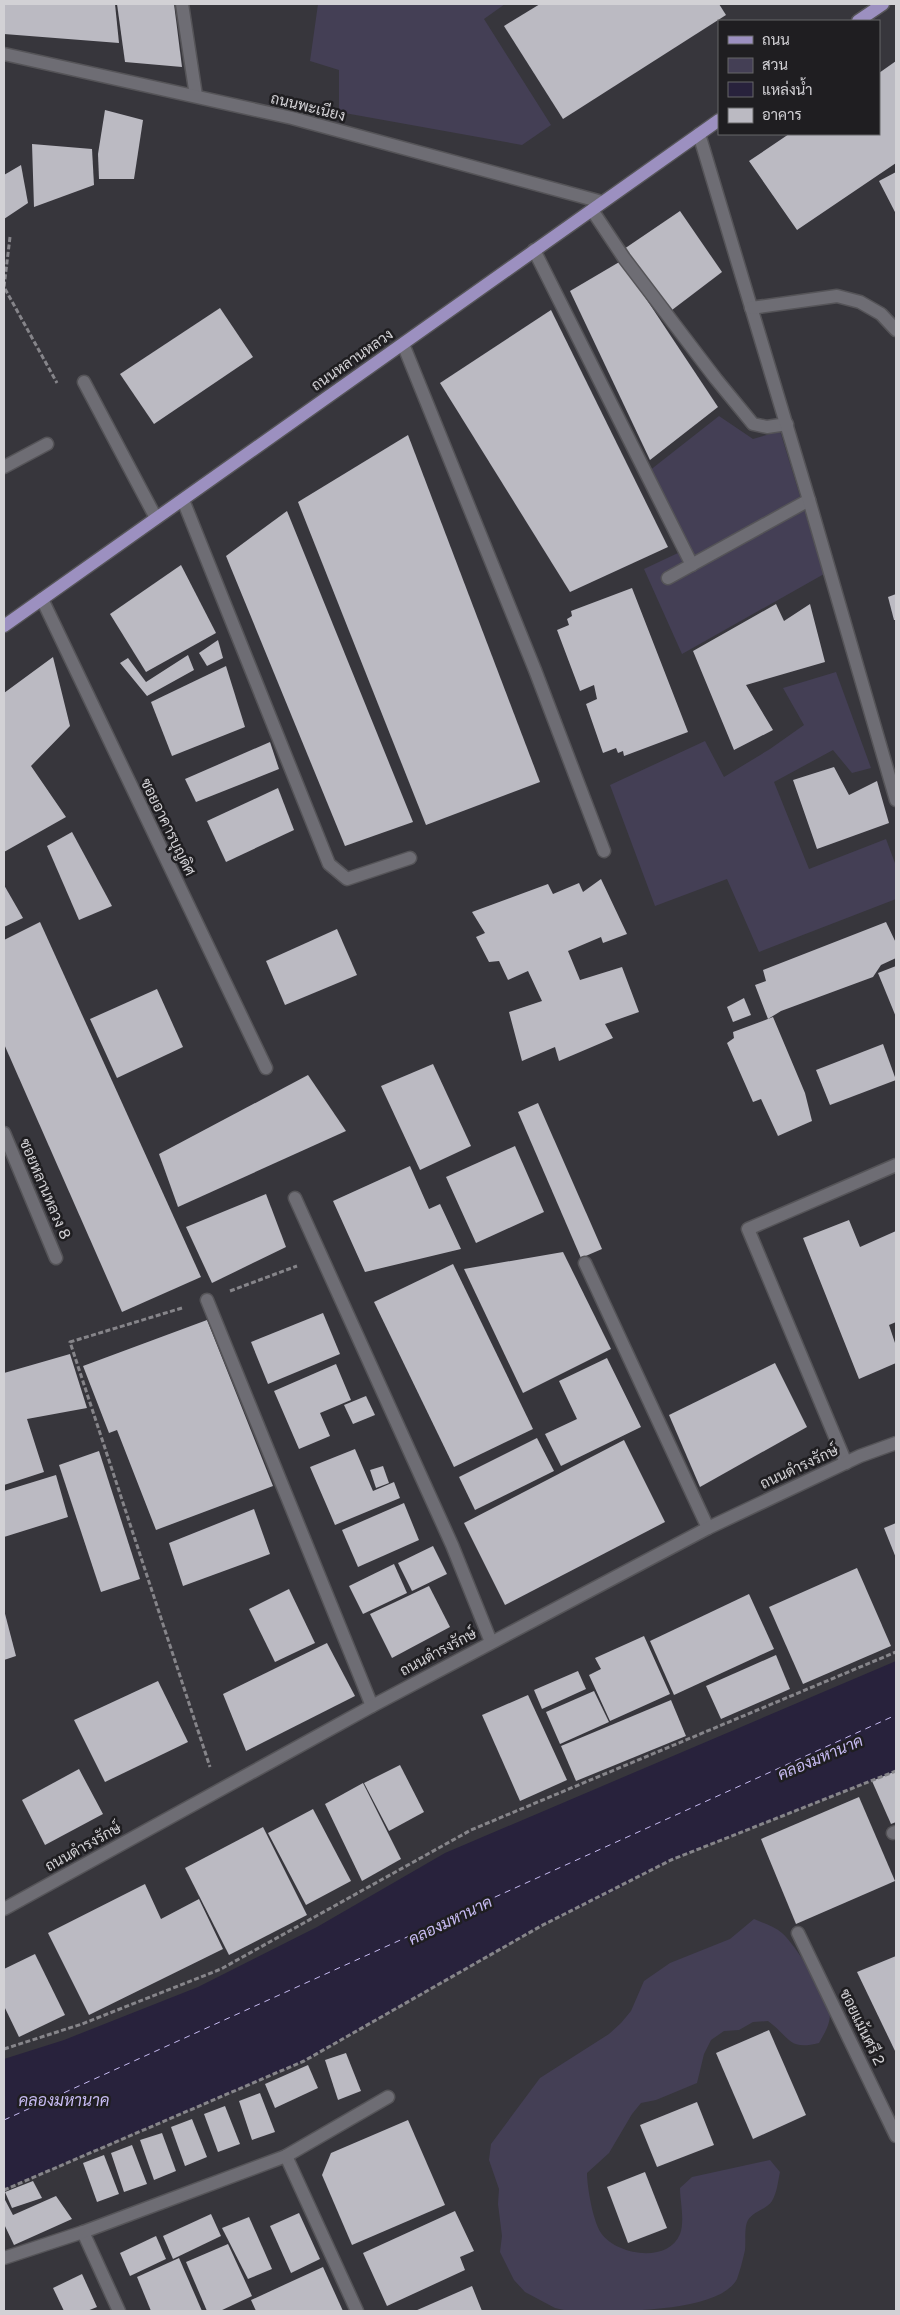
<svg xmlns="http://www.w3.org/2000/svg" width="900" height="2315" viewBox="0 0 900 2315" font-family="'Public Sans',Sarabun,sans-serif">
<rect width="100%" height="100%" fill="#37363c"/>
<g fill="#443f55">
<path d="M318 4H505L484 19 551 125 522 145 339 112V70L310 61Z"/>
<path d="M719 416 753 439 780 431 824 574 682 654 644 569 678 553 649 471Z"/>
<path d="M836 672 871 768 852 773 833 750 774 782 809 869 886 839 896 866V899L759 952 727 879 655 906 610 785 705 741 724 777 770 749 804 725 783 688Z"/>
<path d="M754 1919C763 1923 775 1927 782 1933 795 1944 829 1998 830 2014 830 2025 824 2034 819 2043 788 2051 790 2037 768 2021L753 2022 739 2030 724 2031 711 2040 704 2054 697 2083 656 2100 641 2103 632 2114 609 2153 587 2173C587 2187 593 2221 601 2233 616 2255 668 2264 680 2234 685 2221 680 2201 680 2188L692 2177 770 2160 780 2172C778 2181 777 2193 772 2201 767 2209 754 2211 748 2220 744 2227 746 2241 745 2250 743 2259 740 2271 737 2279 718 2315 607 2311 568 2311L555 2308 525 2292 514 2280 500 2252 502 2236 498 2204 499 2189 489 2160 491 2144 540 2078 609 2034 621 2023 631 2011 644 1981 670 1963 730 1939Z"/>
</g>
<path fill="#28223c" d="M896 1661V1771L671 1860 610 1893 541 1926 304 2061 4 2189V2059L64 2040 198 1987 317 1927 445 1853Z"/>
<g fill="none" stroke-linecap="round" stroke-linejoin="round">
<path stroke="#c6baf1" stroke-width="1" stroke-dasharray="6 5" stroke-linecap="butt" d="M4 2120 896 1715"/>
</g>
<g fill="#bbbac2">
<path d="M4 4H115L119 43 4 34Z"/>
<path d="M117 4H174L182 67 125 62Z"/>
<path d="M540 4H719L726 15 563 119 504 26Z"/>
<path d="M896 61V163L797 230 749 161 789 134H879V73Z"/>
<path d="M105 110 143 120 134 179H99L98 154Z"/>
<path d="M32 144 92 149 94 185 34 207Z"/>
<path d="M21 165 28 203 4 219V175Z"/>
<path d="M896 172V214L879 181Z"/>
<path d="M680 211 722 272 672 310 624 249Z"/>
<path d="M621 261 718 407 650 460 570 291Z"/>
<path d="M220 308 253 357 154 424 120 374Z"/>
<path d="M551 310 668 547 570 592 440 383Z"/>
<path d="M408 435 540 782 426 825 298 502Z"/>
<path d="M287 511 413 822 345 846 226 556Z"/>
<path d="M181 565 216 633 146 672 110 614Z"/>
<path d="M632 588 688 732 624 756 623 751 618 753 616 748 603 753 586 704 597 699 594 685 580 691 557 630 569 625 567 619 572 616 571 611Z"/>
<path d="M896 594V620H894L888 597Z"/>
<path d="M776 604 784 621 810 604 825 662 746 685 773 730 734 750 693 651Z"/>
<path d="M218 640 223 658 207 666 199 653Z"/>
<path d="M188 655 194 670 147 696 120 663 128 658 146 682Z"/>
<path d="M53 657 70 726 31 766 66 817 4 852V693Z"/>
<path d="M226 666 245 727 172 756 151 702Z"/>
<path d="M270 742 279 769 196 802 185 779Z"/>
<path d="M834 767 849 795 877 781 889 823 817 849 793 780Z"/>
<path d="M278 788 294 830 226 862 207 821Z"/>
<path d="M72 832 112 906 79 920 47 846Z"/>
<path d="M601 879 627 934 603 943 601 937 568 951 580 980 622 967 639 1012 605 1024 613 1038 559 1061 555 1047 522 1061 509 1012 542 1001 528 971 508 980 499 961 489 962 476 937 485 933 472 912 548 884 553 894 579 883 583 892Z"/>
<path d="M4 885 23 918 4 927Z"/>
<path d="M40 922 201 1277 122 1312 4 1044V940Z"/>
<path d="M886 922 896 943V958L881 965 873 977 781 1011 768 1019 755 985 766 981 763 970Z"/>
<path d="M337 929 357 975 285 1005 266 961Z"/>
<path d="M896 966V1017L878 973Z"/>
<path d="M157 989 183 1047 117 1078 90 1019Z"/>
<path d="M744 998 751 1015 733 1022 727 1007Z"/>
<path d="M773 1017 805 1093 812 1121 778 1136 761 1099 753 1102 727 1043 734 1038 733 1032Z"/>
<path d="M883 1044 896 1080 830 1105 816 1070Z"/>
<path d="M433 1064 471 1146 420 1170 381 1086Z"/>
<path d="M308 1075 346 1131 178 1207 159 1154Z"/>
<path d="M538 1103 602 1249 581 1258 518 1112Z"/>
<path d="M515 1146 544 1212 476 1243 446 1177Z"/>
<path d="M410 1166 429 1209 440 1204 461 1249 365 1272 333 1201Z"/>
<path d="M266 1194 286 1247 212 1283 186 1227Z"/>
<path d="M849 1220 860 1247 896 1231V1322L889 1325 896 1346V1363L859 1379 803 1238Z"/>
<path d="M563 1252 611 1349 523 1393 464 1269Z"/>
<path d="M453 1264 533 1429 454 1467 374 1302Z"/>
<path d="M323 1313 340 1354 268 1384 251 1342Z"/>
<path d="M207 1320 273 1486 156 1530 117 1430 109 1433 83 1366Z"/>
<path d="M70 1354 87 1408 27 1419 44 1472 4 1485V1373Z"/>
<path d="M607 1358 641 1427 561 1466 545 1434 577 1419 559 1381Z"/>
<path d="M775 1363 807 1427 700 1487 669 1415Z"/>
<path d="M336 1364 351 1400 320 1413 330 1436 299 1449 274 1391Z"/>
<path d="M366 1396 375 1415 353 1424 344 1405Z"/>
<path d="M537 1438 554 1471 475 1510 459 1477Z"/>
<path d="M624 1440 665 1522 505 1605 464 1523Z"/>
<path d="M355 1449 373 1491 394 1482 400 1498 335 1525 310 1467Z"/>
<path d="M99 1451 140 1579 101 1592 59 1465Z"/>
<path d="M383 1466 389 1483 376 1488 370 1470Z"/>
<path d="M56 1475 68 1517 4 1537V1491Z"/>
<path d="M404 1503 419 1540 358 1567 342 1530Z"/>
<path d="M254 1509 270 1554 183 1586 169 1543Z"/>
<path d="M896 1523V1558L884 1528Z"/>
<path d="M433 1546 447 1574 412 1591 398 1563Z"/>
<path d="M394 1564 407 1593 363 1614 349 1586Z"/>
<path d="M857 1568 891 1646 803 1684 769 1607Z"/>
<path d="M429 1586 450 1627 392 1658 370 1614Z"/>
<path d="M289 1589 315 1643 275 1662 249 1609Z"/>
<path d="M749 1594 774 1649 674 1695 650 1641Z"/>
<path d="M4 1610 16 1656 4 1660Z"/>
<path d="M644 1636 670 1694 610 1721 589 1675 601 1669 595 1658Z"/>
<path d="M327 1643 355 1696 246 1751 223 1694Z"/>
<path d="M776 1655 790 1689 721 1719 706 1686Z"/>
<path d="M578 1671 586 1689 542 1709 534 1690Z"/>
<path d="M158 1681 188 1742 105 1782 74 1720Z"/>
<path d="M594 1691 609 1722 560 1744 546 1712Z"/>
<path d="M528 1695 567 1780 520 1801 482 1715Z"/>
<path d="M671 1700 686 1736 576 1781 561 1746Z"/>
<path d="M400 1765 424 1812 389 1831 364 1783Z"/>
<path d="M79 1769 103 1814 45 1845 22 1800Z"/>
<path d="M896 1771V1822L891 1824 872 1781Z"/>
<path d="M363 1783 401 1859 362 1881 325 1804Z"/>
<path d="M859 1797 895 1881 796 1924 761 1839Z"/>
<path d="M313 1809 351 1881 306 1905 268 1833Z"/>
<path d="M263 1827 307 1915 229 1955 185 1868Z"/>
<path d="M145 1884 161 1919 199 1899 223 1949 89 2015 48 1933Z"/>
<path d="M35 1954 65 2015 19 2037 4 2006V1969Z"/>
<path d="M896 1956V2053L857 1972Z"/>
<path d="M769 2030 806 2115 753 2139 716 2053Z"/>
<path d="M346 2053 361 2091 338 2100 325 2060Z"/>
<path d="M308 2065 318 2088 275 2108 265 2084Z"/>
<path d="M260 2093 275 2132 252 2140 239 2101Z"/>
<path d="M697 2102 714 2145 657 2167 640 2125Z"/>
<path d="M225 2106 240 2144 218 2152 204 2114Z"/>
<path d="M192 2119 207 2157 185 2166 171 2127Z"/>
<path d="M408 2120 445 2205 352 2245 322 2175 331 2153Z"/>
<path d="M162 2133 176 2171 154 2180 140 2140Z"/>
<path d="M132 2145 147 2184 124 2192 111 2153Z"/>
<path d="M104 2155 119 2194 97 2202 83 2163Z"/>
<path d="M645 2172 667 2228 628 2243 607 2187Z"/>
<path d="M33 2181 42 2198 12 2208 5 2192Z"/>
<path d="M56 2196 72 2219 14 2245 4 2224V2198L13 2215Z"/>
<path d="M455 2211 474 2251 460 2257 465 2270 387 2306 363 2253Z"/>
<path d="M299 2213 320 2259 291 2273 270 2226Z"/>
<path d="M211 2214 221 2236 173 2259 163 2236Z"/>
<path d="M249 2217 272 2269 248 2279 222 2228Z"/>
<path d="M156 2236 166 2259 130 2276 120 2253Z"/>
<path d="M228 2244 252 2296 220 2311H207L186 2262Z"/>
<path d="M179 2258 202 2311H151L137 2277Z"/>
<path d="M323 2267 343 2311H256L251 2300Z"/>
<path d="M82 2274 97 2307 87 2311H64L53 2288Z"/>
<path d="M472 2286 482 2311H415Z"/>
</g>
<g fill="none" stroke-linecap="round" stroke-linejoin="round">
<g stroke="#555458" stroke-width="15">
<g id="service">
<path d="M592 210 624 258 716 379 753 424 767 427 787 424"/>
<path d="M534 250 692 565"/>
<path d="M84 382 156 518"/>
<path d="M4 467 47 444"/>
<path d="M183 500 329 864 347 879 410 858"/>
<path d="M668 578 809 500"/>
<path d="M585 1263 708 1528"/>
</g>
</g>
<g stroke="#555458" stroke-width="15">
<g id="minor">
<path d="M182 4 196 96"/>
<path d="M4 54 292 118 602 202"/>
<path d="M699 134 809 500 896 800"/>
<path d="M751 308 837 296 860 302 881 314 896 330"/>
<path d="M403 344 535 670 604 851"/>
<path d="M42 599 266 1068"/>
<path d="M4 1133 56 1258"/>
<path d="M295 1198 452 1545 491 1642"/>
<path d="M207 1300 372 1706"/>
<path d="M846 1463 748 1229 896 1165"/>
<path d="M893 1833 896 1832"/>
<path d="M4 1909 372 1706 708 1528 860 1456 896 1443"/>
<path d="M798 1933 896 2136"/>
<path d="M286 2156 357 2311"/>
<path d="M83 2232 119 2311"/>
<path d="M4 2258 83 2232 286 2156 388 2097"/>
</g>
</g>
<g stroke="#555458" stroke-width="15">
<g id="primary">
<path d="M858 21 883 4"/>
<path d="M4 626 719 120"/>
</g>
</g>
<g stroke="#86858a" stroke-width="3" stroke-dasharray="5 2.5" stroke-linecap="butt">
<path d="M10 237 4 287 57 383"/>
<path d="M230 1291 297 1266"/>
<path d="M182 1308 70 1342 210 1767"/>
<path d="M4 2049 82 2024 221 1969 471 1830 896 1652"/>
<path d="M4 2190 304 2061 541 1926 671 1860 896 1771"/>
</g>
<use href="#service" stroke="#6e6d74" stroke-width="12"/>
<use href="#minor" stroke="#6e6d74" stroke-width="12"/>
<use href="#primary" stroke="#9c90c0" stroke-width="12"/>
</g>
<g text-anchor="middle" stroke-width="5" stroke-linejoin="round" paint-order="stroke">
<g font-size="15" fill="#d2d1d5" stroke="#1f1e21">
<text transform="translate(308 107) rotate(14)" y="5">ถนนพะเนียง</text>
<text transform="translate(352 360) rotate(-35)" y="5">ถนนหลานหลวง</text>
<text transform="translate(168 827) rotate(64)" y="5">ซอยอาคารบุญดิศ</text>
<text transform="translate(45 1189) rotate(67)" y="5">ซอยหลานหลวง 8</text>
<text transform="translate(799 1467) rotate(-25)" y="5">ถนนดำรงรักษ์</text>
<text transform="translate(438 1652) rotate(-28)" y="5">ถนนดำรงรักษ์</text>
<text transform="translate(83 1847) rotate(-29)" y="5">ถนนดำรงรักษ์</text>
<text transform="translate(862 2027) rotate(64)" y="5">ซอยแม้นศรี 2</text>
</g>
<g font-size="16" font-style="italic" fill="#c6baf1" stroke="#1f1e21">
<text transform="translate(820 1757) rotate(-23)" y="6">คลองมหานาค</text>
<text transform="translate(450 1920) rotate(-26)" y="6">คลองมหานาค</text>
<text x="64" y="2106">คลองมหานาค</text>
</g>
</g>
<rect width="900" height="2315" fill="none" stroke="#d2d1d5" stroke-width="10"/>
<rect x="718" y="20" width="162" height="115" fill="#1f1e21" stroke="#676669"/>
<rect x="728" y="36" width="25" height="8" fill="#9c90c0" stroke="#676669"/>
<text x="762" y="45" font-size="15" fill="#d2d1d5">ถนน</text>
<rect x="728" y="58" width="25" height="15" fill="#443f55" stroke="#676669"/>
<text x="762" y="70" font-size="15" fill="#d2d1d5">สวน</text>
<rect x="728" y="82" width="25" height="15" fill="#28223c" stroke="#676669"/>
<text x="762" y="95" font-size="15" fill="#d2d1d5">แหล่งน้ำ</text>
<rect x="728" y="108" width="25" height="15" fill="#bbbac2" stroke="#676669"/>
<text x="762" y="120" font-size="15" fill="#d2d1d5">อาคาร</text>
</svg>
